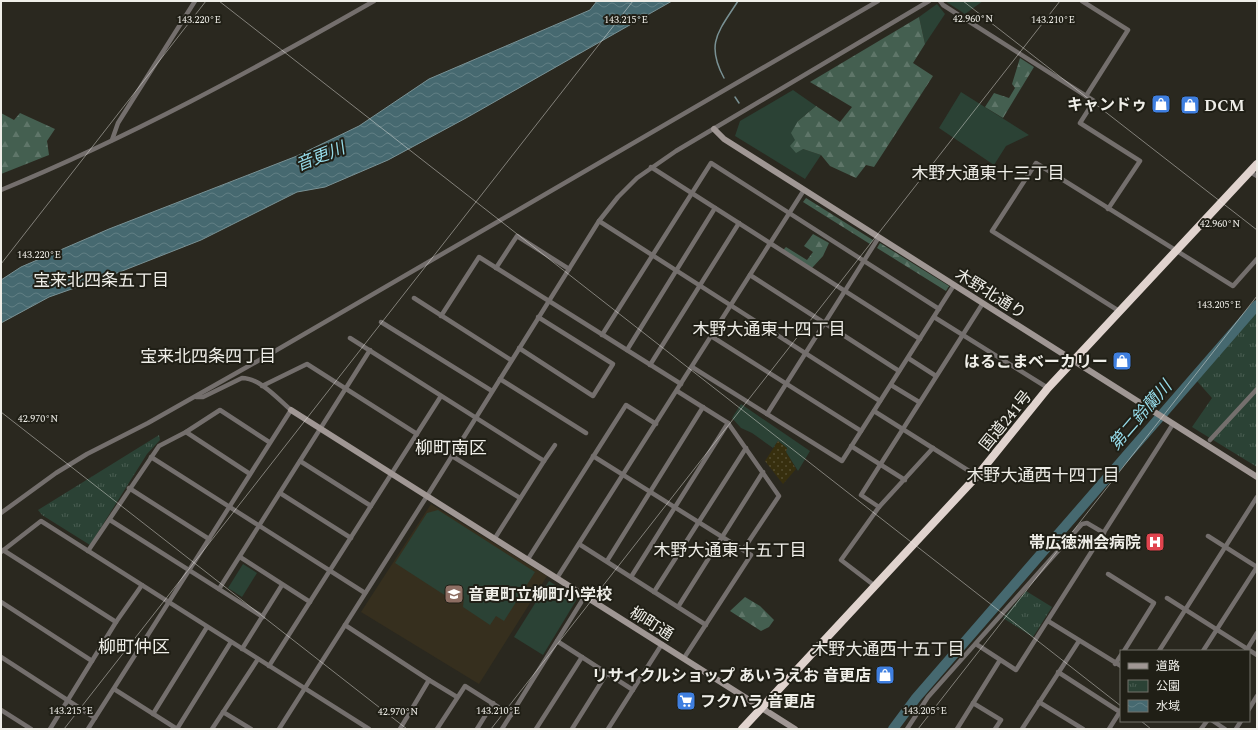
<svg xmlns="http://www.w3.org/2000/svg" width="1258" height="730" viewBox="0 0 1258 730" font-family="Spectral,'Noto Sans JP',serif">
<defs>
<pattern id="forest-firs" width="22" height="20" patternUnits="userSpaceOnUse"><rect width="22" height="20" fill="#445f50"/><path d="M5 1l3.5 6h-7zM16 11l3.5 6h-7z" fill="#5f7669"/></pattern>
<pattern id="sand-dots" width="8" height="8" patternUnits="userSpaceOnUse"><rect width="8" height="8" fill="#372f0e"/><path d="M2 2h.1M6 6h.1" fill="none" stroke="#544d31" stroke-width="1.8" stroke-linecap="round"/></pattern>
<pattern id="park-tufts" width="24" height="20" patternUnits="userSpaceOnUse"><rect width="24" height="20" fill="#2b4235"/><path d="M3 7l-1-3M5 7V3M7 7l1-3M15 17l-1-3M17 17v-4M19 17l1-3" fill="none" stroke="#4a5e52"/></pattern>
<pattern id="water-waves" width="16" height="10" patternUnits="userSpaceOnUse"><rect width="16" height="10" fill="#466970"/><path d="M0 5q4-4 8 0t8 0" fill="none" stroke="#617f84"/></pattern>
</defs>
<rect width="100%" height="100%" fill="#2a281f"/>
<path fill="#362f1e" d="M431 504 547 576 479 684 361 612Z"/>
<g fill="#2b4235">
<path d="M945 1H983L965 14Z"/>
<path d="M937 4 945 14 925 44 919 17Z"/>
<path d="M793 90 816 106 798 121 803 149 821 155 805 179 735 136 740 121Z"/>
<path d="M961 92 1029 135 1006 146 994 165 939 128Z"/>
<path d="M741 404 810 451 798 471 786 452 787 448 778 441 773 448 752 433 741 428 732 418Z"/>
<path d="M438 510 535 572 504 621 496 616 490 625 463 607 464 597C459 590 453 591 446 596L395 563 427 513Z"/>
<path d="M243 564 257 573 242 597 228 588Z"/>
<path d="M549 581 577 599 543 655 514 637Z"/>
</g>
<g fill="url(#forest-firs)">
<path d="M919 17 925 44 913 63 933 76 874 167 866 165 856 178 830 166 821 155 803 149 796 153 790 146 795 140 791 133 798 121 816 106 840 122 852 107 810 82Z"/>
<path d="M1020 58 1034 67 1003 118 985 107 994 93 1009 98 1015 88 1012 84Z"/>
<path d="M1 113 14 120 20 113 55 129 47 141 49 155 1 174Z"/>
<path d="M806 198 873 240 870 244 803 202Z"/>
<path d="M813 234 829 243 823 256 812 268 783 250 786 247 807 260 813 252 804 246Z"/>
<path d="M880 243 949 286 946 291 877 248Z"/>
<path d="M745 597 760 606 774 620 769 627 761 631 730 611Z"/>
</g>
<path fill="url(#sand-dots)" d="M778 441 787 448 786 452 796 469 783 484 765 461Z"/>
<g fill="url(#park-tufts)">
<path d="M1257 309V467L1192 427 1212 398 1196 380Z"/>
<path d="M159 435 160 440 147 454 90 545 42 515 38 510Z"/>
<path d="M1026 591 1052 607 1033 637 1003 618Z"/>
</g>
<path fill="url(#water-waves)" stroke="#799194" d="M597 1H672L466 118 388 160 325 187 297 192 201 240 117 273 49 297 1 323V280L21 267 109 229 297 156 359 126 429 79 590 10Z"/>
<g fill="none" stroke-linecap="round" stroke-linejoin="round">
<g stroke="#799194" stroke-width="1.5">
<path d="M724 78C705 43 719 31 738 1"/>
<path d="M735 97 739 103"/>
</g>
<path stroke="#466970" stroke-width="10" d="M893 729 916 698 1257 305"/>
<g stroke="#746f6d" stroke-width="4.5">
<path d="M940 1 943 5 1094 101 1080 123 1140 161 1108 209"/>
<path d="M1082 1 1128 30 1086 96"/>
<path d="M112 140 118 123 195 1"/>
<path d="M651 167 920 339"/>
<path d="M1250 172 1257 176"/>
<path d="M1 190C130 137 253 70 374 1"/>
<path d="M599 221 880 401"/>
<path d="M496 268 517 236 569 269"/>
<path d="M750 275 899 371"/>
<path d="M414 298 511 360"/>
<path d="M1119 311 992 231 1036 163 1233 286 1257 259"/>
<path d="M441 316 479 257 681 384"/>
<path d="M934 317 1048 388"/>
<path d="M381 322 492 391"/>
<path d="M602 335 711 163 939 309"/>
<path d="M711 336 861 431"/>
<path d="M350 338 544 461 495 538"/>
<path d="M519 348 593 396 613 364 538 317"/>
<path d="M627 350 715 208"/>
<path d="M908 358 936 376"/>
<path d="M650 365 739 223"/>
<path d="M692 367 842 461 954 285"/>
<path d="M500 379 586 433"/>
<path d="M891 385 919 402"/>
<path d="M262 386 307 364 417 434"/>
<path d="M677 391 728 423 779 496 743 550"/>
<path d="M874 411 977 476"/>
<path d="M767 414 879 237"/>
<path d="M186 432 250 474"/>
<path d="M1210 440 1257 389"/>
<path d="M851 446 905 480"/>
<path d="M452 456 520 498"/>
<path d="M593 456 751 555 684 658"/>
<path d="M151 457 365 593"/>
<path d="M300 461 371 506"/>
<path d="M544 461 555 445"/>
<path d="M129 488 209 539"/>
<path d="M280 493 351 538"/>
<path d="M879 507 861 495 983 303"/>
<path d="M1 513 56 473 87 454 148 423 263 358 878 1"/>
<path d="M110 520 263 617"/>
<path d="M1208 536 1257 567"/>
<path d="M579 544 706 625"/>
<path d="M3 550 116 622"/>
<path d="M88 551 159 446 186 432 220 410 269 442"/>
<path d="M1 552 41 521 369 729"/>
<path d="M240 557 310 602"/>
<path d="M528 559 626 405 656 424"/>
<path d="M607 561 703 407"/>
<path d="M1108 574 1154 603 1124 651"/>
<path d="M631 577 728 423"/>
<path d="M557 578 804 190"/>
<path d="M875 586 841 560 879 507 933 448"/>
<path d="M219 589 370 350"/>
<path d="M654 592 746 448"/>
<path d="M1167 598 1257 655"/>
<path d="M1 602 92 661"/>
<path d="M678 607 763 472"/>
<path d="M1048 621 1121 666"/>
<path d="M345 625 429 680 400 729"/>
<path d="M557 641 633 690"/>
<path d="M976 644 1016 670 1173 424"/>
<path d="M242 649 282 585"/>
<path d="M1159 651 1257 497"/>
<path d="M1203 651 1257 567"/>
<path d="M1246 651 1257 633"/>
<path d="M1 657 95 718"/>
<path d="M1115 664 1121 655"/>
<path d="M269 666 441 396"/>
<path d="M1058 672 1120 712"/>
<path d="M429 680 457 697"/>
<path d="M114 689 177 729 231 642"/>
<path d="M1039 702 1083 729"/>
<path d="M973 703 1001 720 995 729"/>
<path d="M1249 709 1257 696"/>
<path d="M1 710 31 729"/>
<path d="M223 712 251 729"/>
<path d="M153 714 207 627"/>
<path d="M1213 721 1225 729"/>
<path d="M50 729 116 622 142 585"/>
<path d="M88 729 291 410C278 399 260 378 242 378L203 397H196"/>
<path d="M212 729 258 659"/>
<path d="M279 729 427 496 599 221 618 197 637 178 676 151 929 1"/>
<path d="M437 729 465 686 511 715"/>
<path d="M477 729 493 703"/>
<path d="M502 729 585 596"/>
<path d="M536 729 582 657"/>
<path d="M572 729 607 673"/>
<path d="M608 729 662 644"/>
<path d="M907 729 928 697 1082 524 1087 523 1104 533"/>
<path d="M957 729 1000 660"/>
<path d="M1022 729 1079 641"/>
<path d="M1109 729 1121 710"/>
<path d="M1201 729 1207 721"/>
<path d="M1236 729 1241 721"/>
</g>
<g stroke="#a09794" stroke-width="6">
<path d="M714 129 724 139 1257 477"/>
<path d="M291 410 795 729"/>
</g>
<path stroke="#e0d3ce" stroke-width="8" d="M742 729 977 476 1048 388 1257 164"/>
</g>
<path fill="none" stroke="#efeee8" stroke-width="1" stroke-opacity="0.45" d="M219 1 1121 706M963 1 1257 230M1 264 206 1M1 412 407 729M1141 721 1151 729M64 729 633 1M491 729 1060 1M918 729 1257 296"/>
<defs>
<g id="shop-square" transform="scale(1)"><rect x="-9" y="-9" width="18" height="18" rx="4" fill="#3f7fe0" stroke="#201f16"/><path d="M-5-2.5h2.3a2.7 3.5 0 0 1 5.4 0H5L5.5 6h-11ZM-1.5-2.5h3a1.5 2.3 0 0 0-3 0Z" fill="#fff"/></g>
<g id="hospital-square" transform="scale(1)"><rect x="-9" y="-9" width="18" height="18" rx="4" fill="#e0444e" stroke="#201f16"/><path d="M-5-5h3v3.5h4V-5h3V5h-3V1.5h-4V5h-3Z" fill="#fff"/></g>
<g id="school-square" transform="scale(1)"><rect x="-9" y="-9" width="18" height="18" rx="4" fill="#8d6e63" stroke="#201f16"/><path d="M0-5L7-2L0 1L-7-2ZM-4 1L0 2.5L4 1V4Q0 6-4 4Z" fill="#fff"/></g>
<g id="supermarket-square" transform="scale(1)"><rect x="-9" y="-9" width="18" height="18" rx="4" fill="#3f7fe0" stroke="#201f16"/><path d="M-6-5.5h2.5l.6 2H6L4.5 2H-2.5L-4.4-4H-6ZM-1.5 3.2a1.3 1.3 0 1 0 .1 0ZM3 3.2a1.3 1.3 0 1 0 .1 0Z" fill="#fff"/></g>
</defs>
<g fill-rule="evenodd">
<use href="#shop-square" x="1161" y="104"/>
<use href="#shop-square" x="1190" y="105"/>
<use href="#shop-square" x="1122" y="361"/>
<use href="#hospital-square" x="1155" y="542"/>
<use href="#school-square" x="454" y="594"/>
<use href="#shop-square" x="885" y="675"/>
<use href="#supermarket-square" x="686" y="701"/>
</g>
<g text-anchor="middle" stroke-width="4" stroke-linejoin="round" paint-order="stroke">
<g font-size="16" font-weight="bold" fill="#efeee8" stroke="#201f16" text-anchor="end">
<text x="1147" y="110">キャンドゥ</text>
<text x="1204" y="111" text-anchor="start">DCM</text>
<text x="1108" y="367">はるこまベーカリー</text>
<text x="1141" y="548">帯広徳洲会病院</text>
<text x="468" y="600" text-anchor="start">音更町立柳町小学校</text>
<text x="871" y="681">リサイクルショップ あいうえお 音更店</text>
<text x="700" y="707" text-anchor="start">フクハラ 音更店</text>
</g>
<g font-size="16" fill="#efeee8" stroke="#201f16">
<text transform="translate(991 293) rotate(32)" y="6">木野北通り</text>
<text transform="translate(1005 420) rotate(-51)" y="6">国道241号</text>
<text transform="translate(652 623) rotate(32)" y="6">柳町通</text>
</g>
<g font-size="17" font-style="italic" fill="#95dae8" stroke="#201f16">
<text transform="translate(320 156) rotate(-22)" y="6">音更川</text>
<text transform="translate(1140 415) rotate(-49)" y="6">第二鈴蘭川</text>
</g>
<g font-size="17" fill="#efeee8" stroke="#201f16">
<text x="988" y="179">木野大通東十三丁目</text>
<text x="101" y="286">宝来北四条五丁目</text>
<text x="769" y="335">木野大通東十四丁目</text>
<text x="208" y="362">宝来北四条四丁目</text>
<text x="1043" y="481">木野大通西十四丁目</text>
<text x="730" y="556">木野大通東十五丁目</text>
<text x="888" y="655">木野大通西十五丁目</text>
</g>
<g font-size="18" fill="#efeee8" stroke="#201f16">
<text x="451" y="454">柳町南区</text>
<text x="134" y="653">柳町仲区</text>
</g>
</g>
<g font-size="10" text-anchor="middle" fill="#efeee8" stroke="#201f16" stroke-width="4" stroke-linejoin="round" paint-order="stroke">
<text x="973" y="22">42.960°N</text>
<text x="626" y="23">143.215°E</text>
<text x="199" y="23">143.220°E</text>
<text x="1053" y="23">143.210°E</text>
<text x="1220" y="227">42.960°N</text>
<text x="39" y="258">143.220°E</text>
<text x="1219" y="308">143.205°E</text>
<text x="38" y="422">42.970°N</text>
<text x="71" y="714">143.215°E</text>
<text x="498" y="714">143.210°E</text>
<text x="925" y="714">143.205°E</text>
<text x="398" y="715">42.970°N</text>
</g>
<rect width="1258" height="730" fill="none" stroke="#efeee8" stroke-width="4"/>
<rect x="1120" y="650" width="130" height="72" fill="#201f16" stroke="#73726a"/>
<rect x="1128" y="663" width="20" height="6" fill="#a09794" stroke="#73726a"/>
<text x="1156" y="670" font-size="12" fill="#efeee8">道路</text>
<rect x="1128" y="680" width="20" height="12" fill="url(#park-tufts)" stroke="#73726a"/>
<text x="1156" y="690" font-size="12" fill="#efeee8">公園</text>
<rect x="1128" y="700" width="20" height="12" fill="url(#water-waves)" stroke="#73726a"/>
<text x="1156" y="710" font-size="12" fill="#efeee8">水域</text>
</svg>
